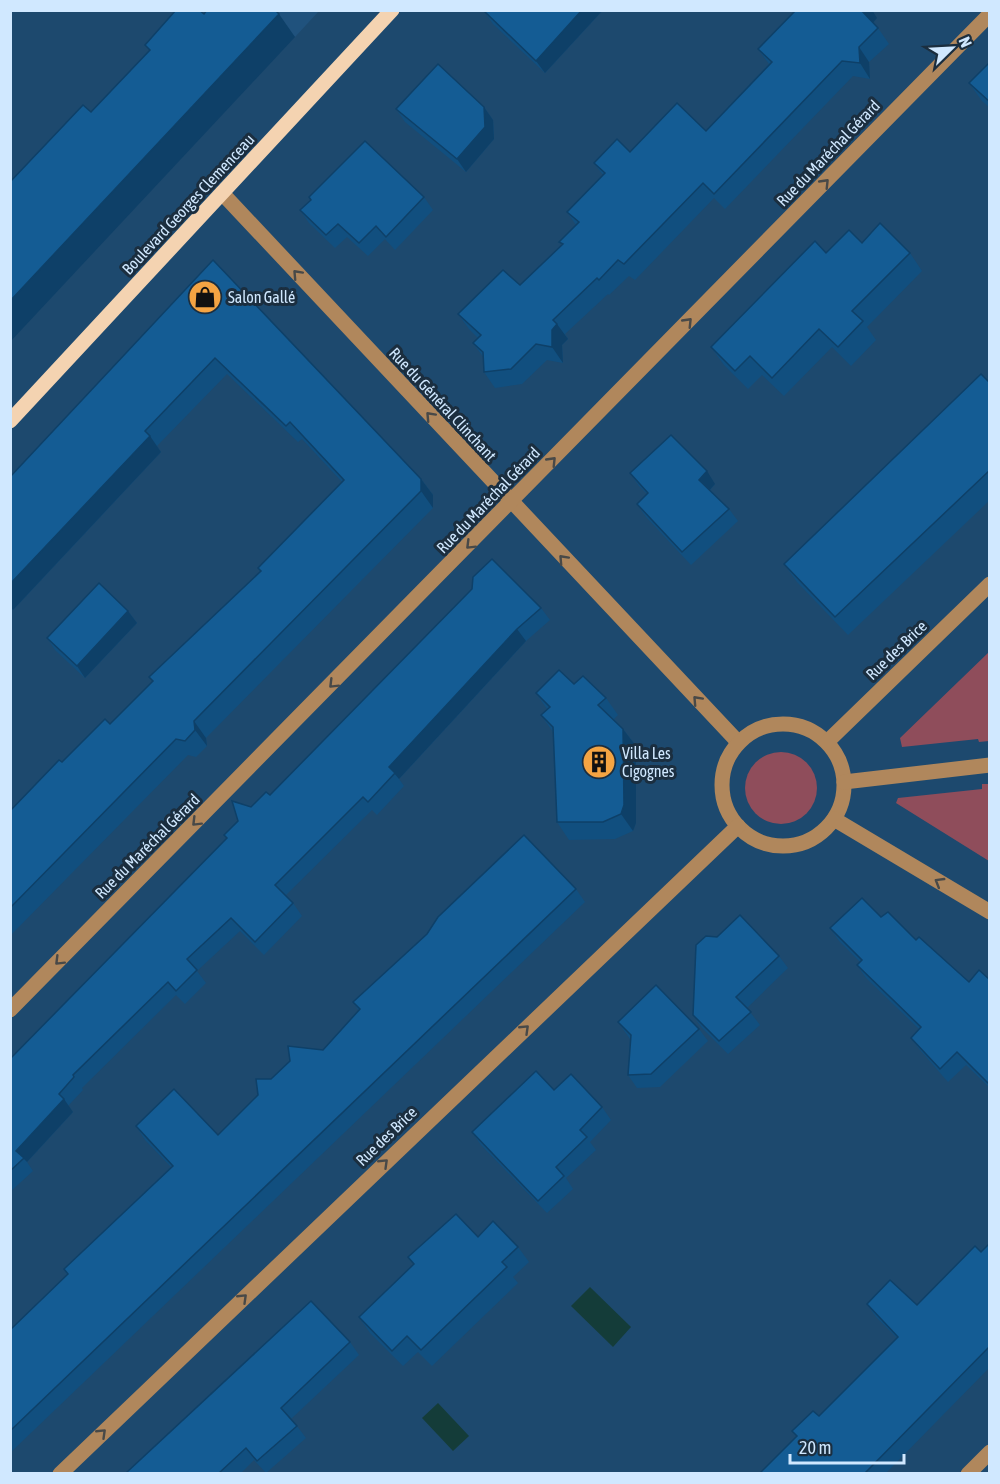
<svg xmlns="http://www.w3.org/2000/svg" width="1000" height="1484" viewBox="0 0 1000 1484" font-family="'Asap Condensed',sans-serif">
<rect width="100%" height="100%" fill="#1d496e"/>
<path fill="#20527d" d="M266 11H319L295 37Z"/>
<g fill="#8f4d5b">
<path d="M989 652V741L979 742 978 739 902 747 900 738Z"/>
<circle cx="781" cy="788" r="36"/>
<path d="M982 784H989V861L896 803 898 798 982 789Z"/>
</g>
<g fill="#143c39">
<path d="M590 1287 631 1327 613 1347 571 1306Z"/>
<path d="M438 1403 469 1436 453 1451 422 1418Z"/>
</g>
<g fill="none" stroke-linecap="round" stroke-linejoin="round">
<g stroke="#b0875c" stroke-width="15">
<path d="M222 193 738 742"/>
<circle cx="783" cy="785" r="61"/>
<path d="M827 742 990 584"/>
<path d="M844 782 990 765"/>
<path d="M834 819 990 912"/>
<path d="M10 1010 990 14"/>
<path d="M60 1474 738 826"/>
<path d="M968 1474 990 1452"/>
</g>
<path stroke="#f4d3b1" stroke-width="15" d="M10 421 392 10"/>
</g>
<g fill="#114f7f">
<path d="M603 10 545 73 493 24 484 11Z"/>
<path d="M877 18 873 22 878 28 889 44 869 62 870 79 853 76 725 209 714 198 635 280 629 276 609 295 608 294 565 334 568 339 562 345 563 363 547 360 522 384 495 388 484 372V358L473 343 478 338 469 329 458 314 520 285 562 245 559 242 576 225 567 212 603 175 594 163 706 131 769 64 758 49Z"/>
<path d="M990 62V108L982 101 969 83Z"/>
<path d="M484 107 493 120 494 139 466 172 405 122 396 109Z"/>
<path d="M424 197 433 210 395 250 385 239 368 256 347 237 335 248 309 223 300 210Z"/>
<path d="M862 243 910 253 922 271 867 327 876 340 851 366 832 347 784 396 762 375 748 389 724 365 711 347 826 253Z"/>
<path d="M213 260 421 479 433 495V508L206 738 207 746 196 757 188 755 10 936V811L62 762 110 724 153 682 149 677 260 572 258 568 342 482 302 439 298 442 227 374 157 446 161 452 13 610 10 607V477Z"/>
<path d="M990 383V500L848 635 797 582 784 564Z"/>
<path d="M630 473 715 484 710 490 729 509 738 521 691 565 646 517 637 504 647 494 639 486Z"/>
<path d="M541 608 550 620 526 641 399 779 404 786 377 815 372 810 286 895 293 903 302 916 264 955 240 931 197 971 206 983 185 1004 176 995 82 1088 83 1090 68 1106 73 1112 27 1162 33 1171 10 1192V1059L227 838 224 835 251 807 270 795Z"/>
<path d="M128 611 137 623 85 678 55 650 47 638Z"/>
<path d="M574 684 606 698 618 715 614 719 623 729 636 746V823L633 831 615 839 569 840 557 822 553 732 541 715 547 709 536 693Z"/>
<path d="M576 889 585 902 10 1453V1330L67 1275 64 1269 171 1167 145 1140 136 1126 218 1135 258 1095 271 1079 323 1050 359 1011 353 1002Z"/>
<path d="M881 917 916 940 969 982 990 980V1088L966 1065 948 1082 920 1050 911 1038 919 1029 866 978 857 965 860 962 839 941 830 928Z"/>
<path d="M779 956 788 968 747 1008 760 1025 728 1054 702 1028 693 1015Z"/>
<path d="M618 1022 699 1029 708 1041 660 1087 637 1088 628 1075 630 1039Z"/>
<path d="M554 1090 602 1107 611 1120 590 1142 596 1150 566 1178 573 1189 547 1213 481 1145 472 1132Z"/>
<path d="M478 1237 518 1247 529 1262 513 1277 518 1283 432 1366 418 1352 403 1366 370 1333 359 1317 414 1265 408 1257Z"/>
<path d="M990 1243V1367L886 1473H760L797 1437 792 1431 819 1416 897 1338 876 1317 867 1304 917 1305 981 1252Z"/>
<path d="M350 1342 359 1355 291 1419 297 1426 306 1438 266 1473 254 1460 241 1473H126Z"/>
</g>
<g fill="#0e4068">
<path d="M582 10H603L545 73 536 61Z"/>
<path d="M861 10H872L877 18 871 25Z"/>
<path d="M279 14 295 37 10 342V301Z"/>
<path d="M859 47 869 62 870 79 860 63Z"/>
<path d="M484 107 493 120 494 139 466 172 457 159Z"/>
<path d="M557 324 568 339 562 345 563 363 552 347V330Z"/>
<path d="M150 436 161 452 13 610 10 606V584Z"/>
<path d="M707 471 715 484 708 492 699 480Z"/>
<path d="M421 479 433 495V508L421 491Z"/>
<path d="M128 611 137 623 85 678 77 666Z"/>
<path d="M517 629 526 641 399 779 389 767Z"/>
<path d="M194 721 206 738 207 746 195 730Z"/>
<path d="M623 729 636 746V823L633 831 621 814Z"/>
<path d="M64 1099 73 1112 27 1162 16 1151Z"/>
</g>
<g fill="#145c94" stroke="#0e4068" stroke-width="1.5">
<path d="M176 10H199L204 14 207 10H275L279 14 10 301V182L83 105 91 112 150 50 145 45Z"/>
<path d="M485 10H582L536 61 484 11Z"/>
<path d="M796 10H861L878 28 859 47 860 63 842 61 714 194 703 183 624 264 618 260 599 280 597 278 553 320 557 324 552 330V347L536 344 511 369 484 372 483 352 473 343 481 335 458 314 503 270 520 285 563 244 559 242 579 222 567 212 605 173 594 163 617 139 630 152 677 103 706 131 772 62 758 49Z"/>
<path d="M990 62V102L969 83Z"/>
<path d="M438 64 484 107 485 127 457 159 396 109Z"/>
<path d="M365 141 424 197 386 237 376 226 359 243 338 224 326 235 300 210 311 200 309 197Z"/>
<path d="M880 223 910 253 852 311 863 321 838 347 819 329 772 378 750 356 735 371 711 347 815 241 826 253 849 230 862 243Z"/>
<path d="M213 260 421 479V491L194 721 195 730 185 741 176 739 10 908V811L59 760 62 762 105 719 110 724 153 681 149 677 261 571 258 568 344 480 290 422 286 426 215 358 145 431 150 436 10 584V477Z"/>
<path d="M981 374 990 383V470L835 617 784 564Z"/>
<path d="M671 435 707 471 699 480 729 509 682 552 637 504 648 493 630 473Z"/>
<path d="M492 559 541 608 517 629 389 767 395 773 368 802 363 797 275 885 293 903 255 942 231 918 187 959 197 970 176 991 168 982 73 1075 74 1077 59 1094 64 1099 16 1151 24 1158 10 1171V1059L227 838 224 835 238 821 232 801 251 807 266 792 270 795 472 589 473 577Z"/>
<path d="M99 583 128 611 77 666 47 638Z"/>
<path d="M559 670 574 684 583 676 606 698 598 705 623 729 624 805 621 814 603 822H557L553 727 541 715 550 707 536 693Z"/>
<path d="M524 835 576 889 10 1431V1330L68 1274 64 1269 173 1166 136 1126 174 1089 218 1135 258 1095 256 1079H271L290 1061 288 1046 323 1050 360 1009 353 1002 427 934 438 917Z"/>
<path d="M862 898 881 917 888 912 916 940 919 937 969 982 979 970 990 980V1085L957 1052 940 1069 911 1038 921 1027 857 965 862 960 830 928Z"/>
<path d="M740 915 779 956 736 997 751 1012 719 1041 693 1015 696 945 706 936 717 937Z"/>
<path d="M656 985 699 1029 651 1074 628 1075 631 1035 618 1022Z"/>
<path d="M536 1071 554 1090 571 1074 602 1107 580 1130 587 1137 556 1167 564 1176 538 1201 472 1132Z"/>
<path d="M456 1214 478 1237 493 1221 518 1247 502 1262 507 1267 421 1350 407 1336 392 1351 359 1317 414 1264 408 1257Z"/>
<path d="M990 1243V1346L865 1473H760L797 1436 792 1431 813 1411 819 1416 898 1337 867 1304 890 1280 917 1305 975 1246 981 1252Z"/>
<path d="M311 1301 350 1342 281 1408 297 1426 257 1461 246 1448 219 1473H126Z"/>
</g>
<defs><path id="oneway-chevron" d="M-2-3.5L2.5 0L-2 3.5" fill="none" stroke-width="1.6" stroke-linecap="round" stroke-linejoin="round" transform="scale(1.5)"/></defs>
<g stroke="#484948">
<use href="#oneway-chevron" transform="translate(825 183) rotate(-46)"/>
<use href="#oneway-chevron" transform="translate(297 274) rotate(-133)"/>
<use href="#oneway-chevron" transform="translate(688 322) rotate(-46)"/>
<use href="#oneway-chevron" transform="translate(430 416) rotate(-133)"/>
<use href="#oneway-chevron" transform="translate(552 461) rotate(-46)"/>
<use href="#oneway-chevron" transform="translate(470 545) rotate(135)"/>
<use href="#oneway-chevron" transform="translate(563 559) rotate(-133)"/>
<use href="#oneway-chevron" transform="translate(333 684) rotate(135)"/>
<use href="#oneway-chevron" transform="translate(697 700) rotate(-133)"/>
<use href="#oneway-chevron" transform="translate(196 822) rotate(135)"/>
<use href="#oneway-chevron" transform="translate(939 882) rotate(-149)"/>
<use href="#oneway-chevron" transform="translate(59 961) rotate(135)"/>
<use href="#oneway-chevron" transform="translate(525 1029) rotate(-44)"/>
<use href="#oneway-chevron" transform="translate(384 1163) rotate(-44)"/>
<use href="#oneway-chevron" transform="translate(243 1298) rotate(-44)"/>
<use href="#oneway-chevron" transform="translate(102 1433) rotate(-44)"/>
</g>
<defs>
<g id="shop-disc" transform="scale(1.725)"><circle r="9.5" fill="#f4a443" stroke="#1b2e3f"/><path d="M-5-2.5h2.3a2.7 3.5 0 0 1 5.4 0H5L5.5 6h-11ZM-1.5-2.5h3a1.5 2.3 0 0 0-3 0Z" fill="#111"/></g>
<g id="building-disc" transform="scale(1.725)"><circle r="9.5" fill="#f4a443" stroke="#1b2e3f"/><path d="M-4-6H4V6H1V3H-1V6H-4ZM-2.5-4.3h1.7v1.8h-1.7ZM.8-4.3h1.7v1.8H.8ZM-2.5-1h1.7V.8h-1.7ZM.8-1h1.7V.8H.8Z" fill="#111"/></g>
</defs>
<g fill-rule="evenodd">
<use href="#shop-disc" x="205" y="297"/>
<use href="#building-disc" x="599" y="762"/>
</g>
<g text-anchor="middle" stroke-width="6" stroke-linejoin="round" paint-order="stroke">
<g font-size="16" fill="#d0e8ff" stroke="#1b2e3f">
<text transform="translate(828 153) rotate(-46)" y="6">Rue du Maréchal Gérard</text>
<text transform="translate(188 204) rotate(-47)" y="6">Boulevard Georges Clemenceau</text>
<text transform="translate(443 404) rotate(47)" y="6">Rue du Général Clinchant</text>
<text transform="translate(488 500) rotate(-46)" y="6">Rue du Maréchal Gérard</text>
<text transform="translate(896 650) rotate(-44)" y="6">Rue des Brice</text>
<text transform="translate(147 846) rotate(-45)" y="6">Rue du Maréchal Gérard</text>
<text transform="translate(386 1136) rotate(-44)" y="6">Rue des Brice</text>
</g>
<g font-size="16" fill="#d0e8ff" stroke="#1b2e3f" text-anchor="start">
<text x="228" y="303">Salon Gallé</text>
<text x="622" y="759">Villa Les<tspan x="622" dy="18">Cigognes</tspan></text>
</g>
</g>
<rect width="1000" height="1484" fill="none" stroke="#d0e8ff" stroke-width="24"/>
<g transform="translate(952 48) rotate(66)" stroke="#1b2e3f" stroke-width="4.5" paint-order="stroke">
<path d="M0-4.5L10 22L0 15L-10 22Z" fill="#d0e8ff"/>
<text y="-9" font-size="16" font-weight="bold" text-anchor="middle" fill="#d0e8ff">N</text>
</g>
<path d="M790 1454v9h114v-9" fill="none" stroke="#d0e8ff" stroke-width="3"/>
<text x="799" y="1454" font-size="18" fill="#d0e8ff" stroke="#1b2e3f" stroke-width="4.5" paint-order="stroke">20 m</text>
</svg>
